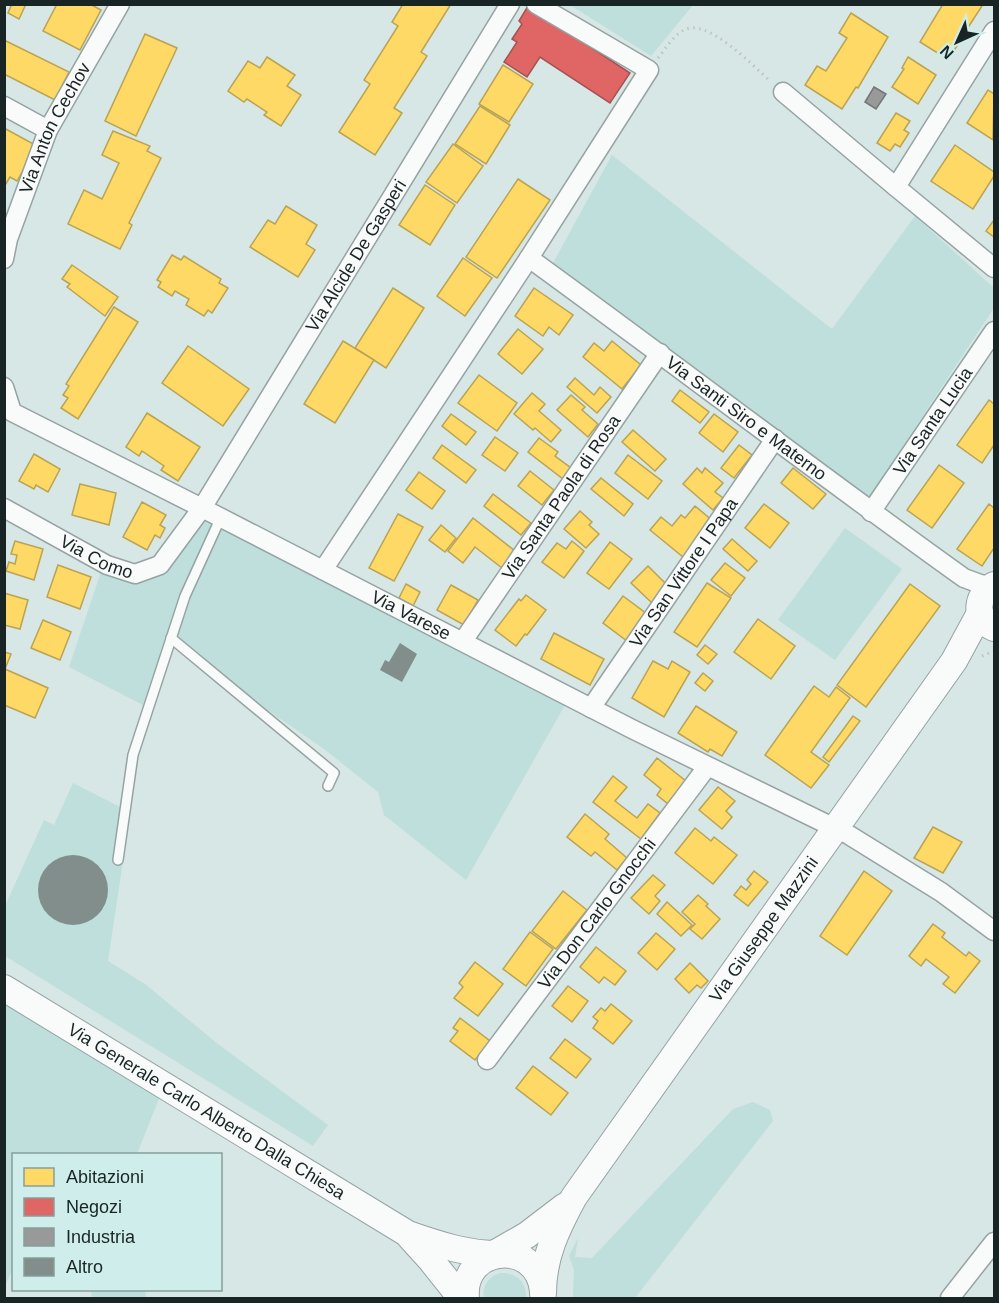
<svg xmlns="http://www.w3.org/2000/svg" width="999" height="1303" viewBox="0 0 999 1303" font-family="Helvetica,sans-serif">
<rect width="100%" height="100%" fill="#d6e7e5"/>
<g fill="#bedfdc">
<path d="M570 5H693L651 56Z"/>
<path d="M612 155 832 329 915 216 994 288V308L869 497 553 263Z"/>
<path d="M205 520 212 524 179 596 143 705 69 667 103 566 166 567 190 542Z"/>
<path d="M845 528 902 569 835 660 778 620Z"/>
<path d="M222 529 565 705 466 880 384 815 378 792 324 749 266 709 176 636 189 599Z"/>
<path d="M73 783 120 807 114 860 123 861 108 961 145 984 218 1044 328 1125 313 1146 5 956V906L44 820 54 825Z"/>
<path d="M5 1004 109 1063 160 1096 137 1154H14L13 1268 5 1286Z"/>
<path d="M753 1102 770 1110 773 1121 635 1298H573L574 1270 569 1256 578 1238 575 1257 592 1258 733 1109Z"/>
<path d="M500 1273C516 1272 527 1282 526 1298H484C482 1286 488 1277 500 1273Z"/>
<path d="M91 1290H145L146 1298H92Z"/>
</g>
<g fill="#ffd966" stroke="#baa352" stroke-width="1.5">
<path d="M8 4H26L19 19 8 13 11 6Z"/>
<path d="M57 4H90L101 10 80 50 43 31Z"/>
<path d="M403 4H451L421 52 427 56 394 108 402 113 375 155 339 132 370 84 364 80 398 26 392 22Z"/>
<path d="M943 4H979L982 6 969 26 967 25 963 31 965 33 952 54 948 51 944 57 920 42Z"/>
<path d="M851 13 888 37 858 88 856 87 842 109 805 85 817 66 826 71 847 38 839 33Z"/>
<path d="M145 34 177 48 136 136 105 121Z"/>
<path d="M4 40 69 72 55 100 4 74Z"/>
<path d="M267 57 295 75 287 86 301 95 281 126 264 115 267 112 247 99 244 102 228 91 248 61 260 68Z"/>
<path d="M908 57 936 75 918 104 892 87 904 69 902 68Z"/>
<path d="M503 65 533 84 509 122 479 104Z"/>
<path d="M988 90 994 94 993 140 967 123Z"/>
<path d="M480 106 510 125 486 164 455 144Z"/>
<path d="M896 113 910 121 904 130 909 133 900 147 895 144 890 151 877 143Z"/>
<path d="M4 128 37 146 17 181 10 177 4 187Z"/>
<path d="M113 131 150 146 147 151 161 158 129 223 132 225 120 249 68 224 84 190 102 199 119 163 102 155Z"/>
<path d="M453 144 483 166 457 203 426 182Z"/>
<path d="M955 145 994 172V176L973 209 931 181Z"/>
<path d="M518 179 550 200 497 278 466 257Z"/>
<path d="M425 185 455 205 430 245 399 225Z"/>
<path d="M286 206 317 225 306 244 315 250 298 277 250 247 268 220 275 224Z"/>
<path d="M994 220V237L986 231Z"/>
<path d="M172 255 181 260 184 256 221 279 219 283 228 288 212 313 208 310 204 316 186 305 189 299 175 291 172 296 158 287 161 282 157 280Z"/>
<path d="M463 258 492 278 465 316 437 296Z"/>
<path d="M72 265 118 297 105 316 67 287 70 284 62 279Z"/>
<path d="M393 288 424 308 386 368 355 348Z"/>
<path d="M534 288 573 315 559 335 549 327 543 336 515 316Z"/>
<path d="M114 307 138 322 78 419 61 408 68 398 63 395 69 386 66 384Z"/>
<path d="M518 329 543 349 522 374 498 354Z"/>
<path d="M343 341 374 360 335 423 304 404Z"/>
<path d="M612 341 641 365 622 389 583 357 594 343 604 351Z"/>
<path d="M188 346 249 389 223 426 162 383Z"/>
<path d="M479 375 517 403 497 431 458 403Z"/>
<path d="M575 378 594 395 600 387 611 397 597 413 567 387Z"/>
<path d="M680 390 709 412 700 423 672 401Z"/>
<path d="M532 393 545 404 539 411 561 430 551 442 535 428 533 430 514 414Z"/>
<path d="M571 395 585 407 582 410 598 424 588 437 557 410Z"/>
<path d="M989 400 994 404V445L982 463 957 445Z"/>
<path d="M147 413 200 447 178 481 161 470 164 466 142 451 139 456 126 447Z"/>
<path d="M451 414 476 432 466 445 442 426Z"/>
<path d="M714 414 738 432 723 452 699 433Z"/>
<path d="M633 430 666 459 655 471 622 442Z"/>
<path d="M495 437 518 453 505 471 482 455Z"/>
<path d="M539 438 558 452 555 456 571 468 563 479 528 452Z"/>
<path d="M442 445 476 470 466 483 433 458Z"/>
<path d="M739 445 752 455 734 478 721 468Z"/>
<path d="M34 454 60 469 48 492 36 485 34 489 19 481Z"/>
<path d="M628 455 662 481 648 499 615 473Z"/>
<path d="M939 465 964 483 932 528 907 510Z"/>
<path d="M697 468 702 473 705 468 723 483 715 492 723 498 713 510 683 484Z"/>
<path d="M793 468 826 494 813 509 781 483Z"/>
<path d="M530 471 554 490 542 505 518 486Z"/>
<path d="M419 472 445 491 432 509 406 490Z"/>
<path d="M601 478 633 504 624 516 591 489Z"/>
<path d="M80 484 116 493 109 525 72 515Z"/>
<path d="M493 494 531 523 521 535 484 506Z"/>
<path d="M142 502 166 515 160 525 165 528 160 538 155 535 147 550 123 537Z"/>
<path d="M764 504 789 523 770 548 745 528Z"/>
<path d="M989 504 994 508V548L982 566 957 549Z"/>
<path d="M695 506 713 521 683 557 650 530 661 517 672 526 681 515 685 518Z"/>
<path d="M580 511 592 522 589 525 599 534 586 548 564 529Z"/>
<path d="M398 514 423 527 394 581 369 568Z"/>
<path d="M473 518 515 551 502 568 475 547 463 563 448 551Z"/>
<path d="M441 525 456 538 445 552 429 540Z"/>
<path d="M732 539 757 561 748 571 723 549Z"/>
<path d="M15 541 43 549 34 580 6 571 9 562 15 564 17 555 11 554Z"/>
<path d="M572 541 584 551 564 578 542 562 557 543 566 549Z"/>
<path d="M610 542 632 559 609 589 587 573Z"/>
<path d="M725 563 745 578 731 596 711 580Z"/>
<path d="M58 565 91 577 80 609 47 597Z"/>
<path d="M648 566 668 586 652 603 631 583Z"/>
<path d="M707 583 731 598 697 647 674 632Z"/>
<path d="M406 584 420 592 413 606 399 598Z"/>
<path d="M910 584 940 606 866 707 837 685Z"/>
<path d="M451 585 478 600 464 625 437 610Z"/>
<path d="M4 593 28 600 20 629 4 625Z"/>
<path d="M526 595 546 610 527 635 525 634 516 646 495 630 519 599 521 601Z"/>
<path d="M623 596 647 614 627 641 603 623Z"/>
<path d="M758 619 795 646 771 679 734 652Z"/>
<path d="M43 620 71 632 60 660 31 648Z"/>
<path d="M554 633 604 659 590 685 541 659Z"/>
<path d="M705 645 717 654 708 664 697 655Z"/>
<path d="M4 652 11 654 5 669 48 688 35 718 4 705Z"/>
<path d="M653 661 668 669 672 661 690 672 664 717 632 698Z"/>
<path d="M703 673 713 681 705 691 695 683Z"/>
<path d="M814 686 829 697 836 687 850 698 811 752 829 765 811 788 765 755Z"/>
<path d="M696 706 737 732 722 756 710 749 708 752 678 733Z"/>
<path d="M853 716 860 721 829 762 823 757Z"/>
<path d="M657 758 686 781 668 804 657 795 661 789 644 775Z"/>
<path d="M613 776 627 787 615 801 637 818 648 804 660 813 641 839 593 802Z"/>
<path d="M718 787 735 801 726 811 732 817 722 829 699 810Z"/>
<path d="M585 814 609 834 605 839 627 858 617 870 595 852 591 856 567 837Z"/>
<path d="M933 827 962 842 943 873 914 858Z"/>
<path d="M695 828 711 841 714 837 737 855 713 884 675 853Z"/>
<path d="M754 871 768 882 748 906 734 895 741 886 746 890 751 884 747 880Z"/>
<path d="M864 871 892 891 847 955 820 936Z"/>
<path d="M653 875 665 885 655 896 660 901 649 914 631 898Z"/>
<path d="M563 891 587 910 556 949 532 931Z"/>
<path d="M698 895 708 904 706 906 720 919 702 939 690 929 695 924 682 912Z"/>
<path d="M667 902 692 925 681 936 657 914Z"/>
<path d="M933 924 945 933 942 937 966 956 969 952 980 961 955 993 943 984 949 977 926 959 921 966 909 956Z"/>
<path d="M530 932 553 949 526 986 503 969Z"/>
<path d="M656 933 675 949 657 970 638 953Z"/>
<path d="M596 947 626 971 615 985 604 977 599 983 580 967Z"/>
<path d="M475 962 503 984 478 1016 454 998 463 987 459 983Z"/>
<path d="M690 963 708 981 701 988 697 985 689 993 675 979Z"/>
<path d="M568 986 588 1001 572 1022 552 1006Z"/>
<path d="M611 1004 632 1021 613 1044 593 1028 598 1021 593 1017 601 1008 605 1011Z"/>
<path d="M460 1018 490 1041 475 1060 450 1041 458 1031 453 1028Z"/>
<path d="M565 1039 591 1059 576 1078 550 1058Z"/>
<path d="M533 1066 568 1093 551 1115 516 1088Z"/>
</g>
<path fill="#e06666" stroke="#a45252" stroke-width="1.5" d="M528 6 630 73 610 103 540 57 527 77 504 62 517 42 512 39 522 24 519 21Z"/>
<path fill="#999" stroke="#737676" stroke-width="1.5" d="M874 87 886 94 876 109 865 102Z"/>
<g fill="#818e8c">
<path d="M400 643 417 654 402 682 380 670 385 660 389 662Z"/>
<circle cx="73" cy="890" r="35"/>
</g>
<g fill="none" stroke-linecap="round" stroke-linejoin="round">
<g stroke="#96a3a2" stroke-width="12">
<g id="lane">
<path d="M171 638 334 773 328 786"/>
<path d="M118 860 133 755 185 596 221 517"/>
</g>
</g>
<g stroke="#96a3a2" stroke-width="21">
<g id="street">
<path d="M994 31 896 187 994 268"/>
<path d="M783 92 896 187"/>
<path d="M4 106 48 130"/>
<path id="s1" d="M529 258C675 364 817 473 964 578L983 585 994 584"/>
<path id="s2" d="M4 259 8 239 48 130 120 4"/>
<path id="s3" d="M4 387 12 412 202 508 632 729 849 835 941 892 994 931"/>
<path id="s4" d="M4 508 107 565 135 574 160 565 202 508 510 4"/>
<path id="s5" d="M871 512 994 331"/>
<path d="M323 570 529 258 649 70 536 4"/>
<path id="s6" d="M463 641 660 353"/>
<path id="s7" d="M591 708 775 439"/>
<path id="s8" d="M487 1060 707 767"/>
<path d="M950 1298 994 1242"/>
</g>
</g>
<g stroke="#96a3a2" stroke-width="28">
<g id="secondary">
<path d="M994 585C976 595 973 619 994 628"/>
<path id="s9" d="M4 988 408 1234C439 1245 470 1255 503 1254"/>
<path d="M410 1237 430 1259 461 1298"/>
<path d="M492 1255 527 1235 565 1206"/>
<path id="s10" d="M543 1293C543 1257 557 1228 574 1197L954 661 980 613"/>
<path d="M466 1298C461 1245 538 1238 543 1291"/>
</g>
</g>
<g stroke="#bec4c2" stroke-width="3" stroke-dasharray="1.5 4.5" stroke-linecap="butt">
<path d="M658 58C666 48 673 36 684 30 707 17 753 66 770 81"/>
<path d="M982 656 994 651"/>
</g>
<use href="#lane" stroke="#f9fbfb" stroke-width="9"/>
<use href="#street" stroke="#f9fbfb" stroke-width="18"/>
<use href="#secondary" stroke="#f9fbfb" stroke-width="26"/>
</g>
<g text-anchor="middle" stroke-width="6" stroke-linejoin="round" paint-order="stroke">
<g font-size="18" fill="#192524" stroke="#cfeeeb">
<text dy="6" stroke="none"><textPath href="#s2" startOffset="141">Via Anton Cechov</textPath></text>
<text dy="6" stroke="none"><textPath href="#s4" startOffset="540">Via Alcide De Gasperi</textPath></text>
<text dy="6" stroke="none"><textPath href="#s1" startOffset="270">Via Santi Siro e Materno</textPath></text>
<text dy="6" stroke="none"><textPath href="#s5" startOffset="110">Via Santa Lucia</textPath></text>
<text dy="6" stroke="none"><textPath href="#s6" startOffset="174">Via Santa Paola di Rosa</textPath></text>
<text dy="6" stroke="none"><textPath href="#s4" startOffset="105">Via Como</textPath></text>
<text dy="6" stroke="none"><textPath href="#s7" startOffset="164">Via San Vittore I Papa</textPath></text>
<text dy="6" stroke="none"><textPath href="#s3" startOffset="474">Via Varese</textPath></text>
<text dy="6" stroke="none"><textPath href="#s8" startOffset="183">Via Don Carlo Gnocchi</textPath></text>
<text dy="6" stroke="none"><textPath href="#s10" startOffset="430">Via Giuseppe Mazzini</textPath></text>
<text dy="6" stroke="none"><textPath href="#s9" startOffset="237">Via Generale Carlo Alberto Dalla Chiesa</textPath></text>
</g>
</g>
<rect width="999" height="1303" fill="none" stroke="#192524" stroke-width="12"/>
<rect x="12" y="1153" width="210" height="138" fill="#cfeeeb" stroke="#869e9b" stroke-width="1.5"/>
<rect x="24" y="1168" width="30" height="18" fill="#ffd966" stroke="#869e9b" stroke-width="1.5"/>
<text x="66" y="1183" font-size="18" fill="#192524">Abitazioni</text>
<rect x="24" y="1198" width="30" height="18" fill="#e06666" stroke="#869e9b" stroke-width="1.5"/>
<text x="66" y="1213" font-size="18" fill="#192524">Negozi</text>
<rect x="24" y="1228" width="30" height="18" fill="#999999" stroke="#869e9b" stroke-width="1.5"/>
<text x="66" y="1243" font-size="18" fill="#192524">Industria</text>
<rect x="24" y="1258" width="30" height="18" fill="#818e8c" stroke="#869e9b" stroke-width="1.5"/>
<text x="66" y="1273" font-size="18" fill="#192524">Altro</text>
<g transform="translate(957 42) rotate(225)" stroke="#cfeeeb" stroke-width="4.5" paint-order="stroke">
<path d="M0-4.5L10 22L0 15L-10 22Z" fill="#192524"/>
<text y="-9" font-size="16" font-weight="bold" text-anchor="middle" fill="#192524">N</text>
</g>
</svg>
